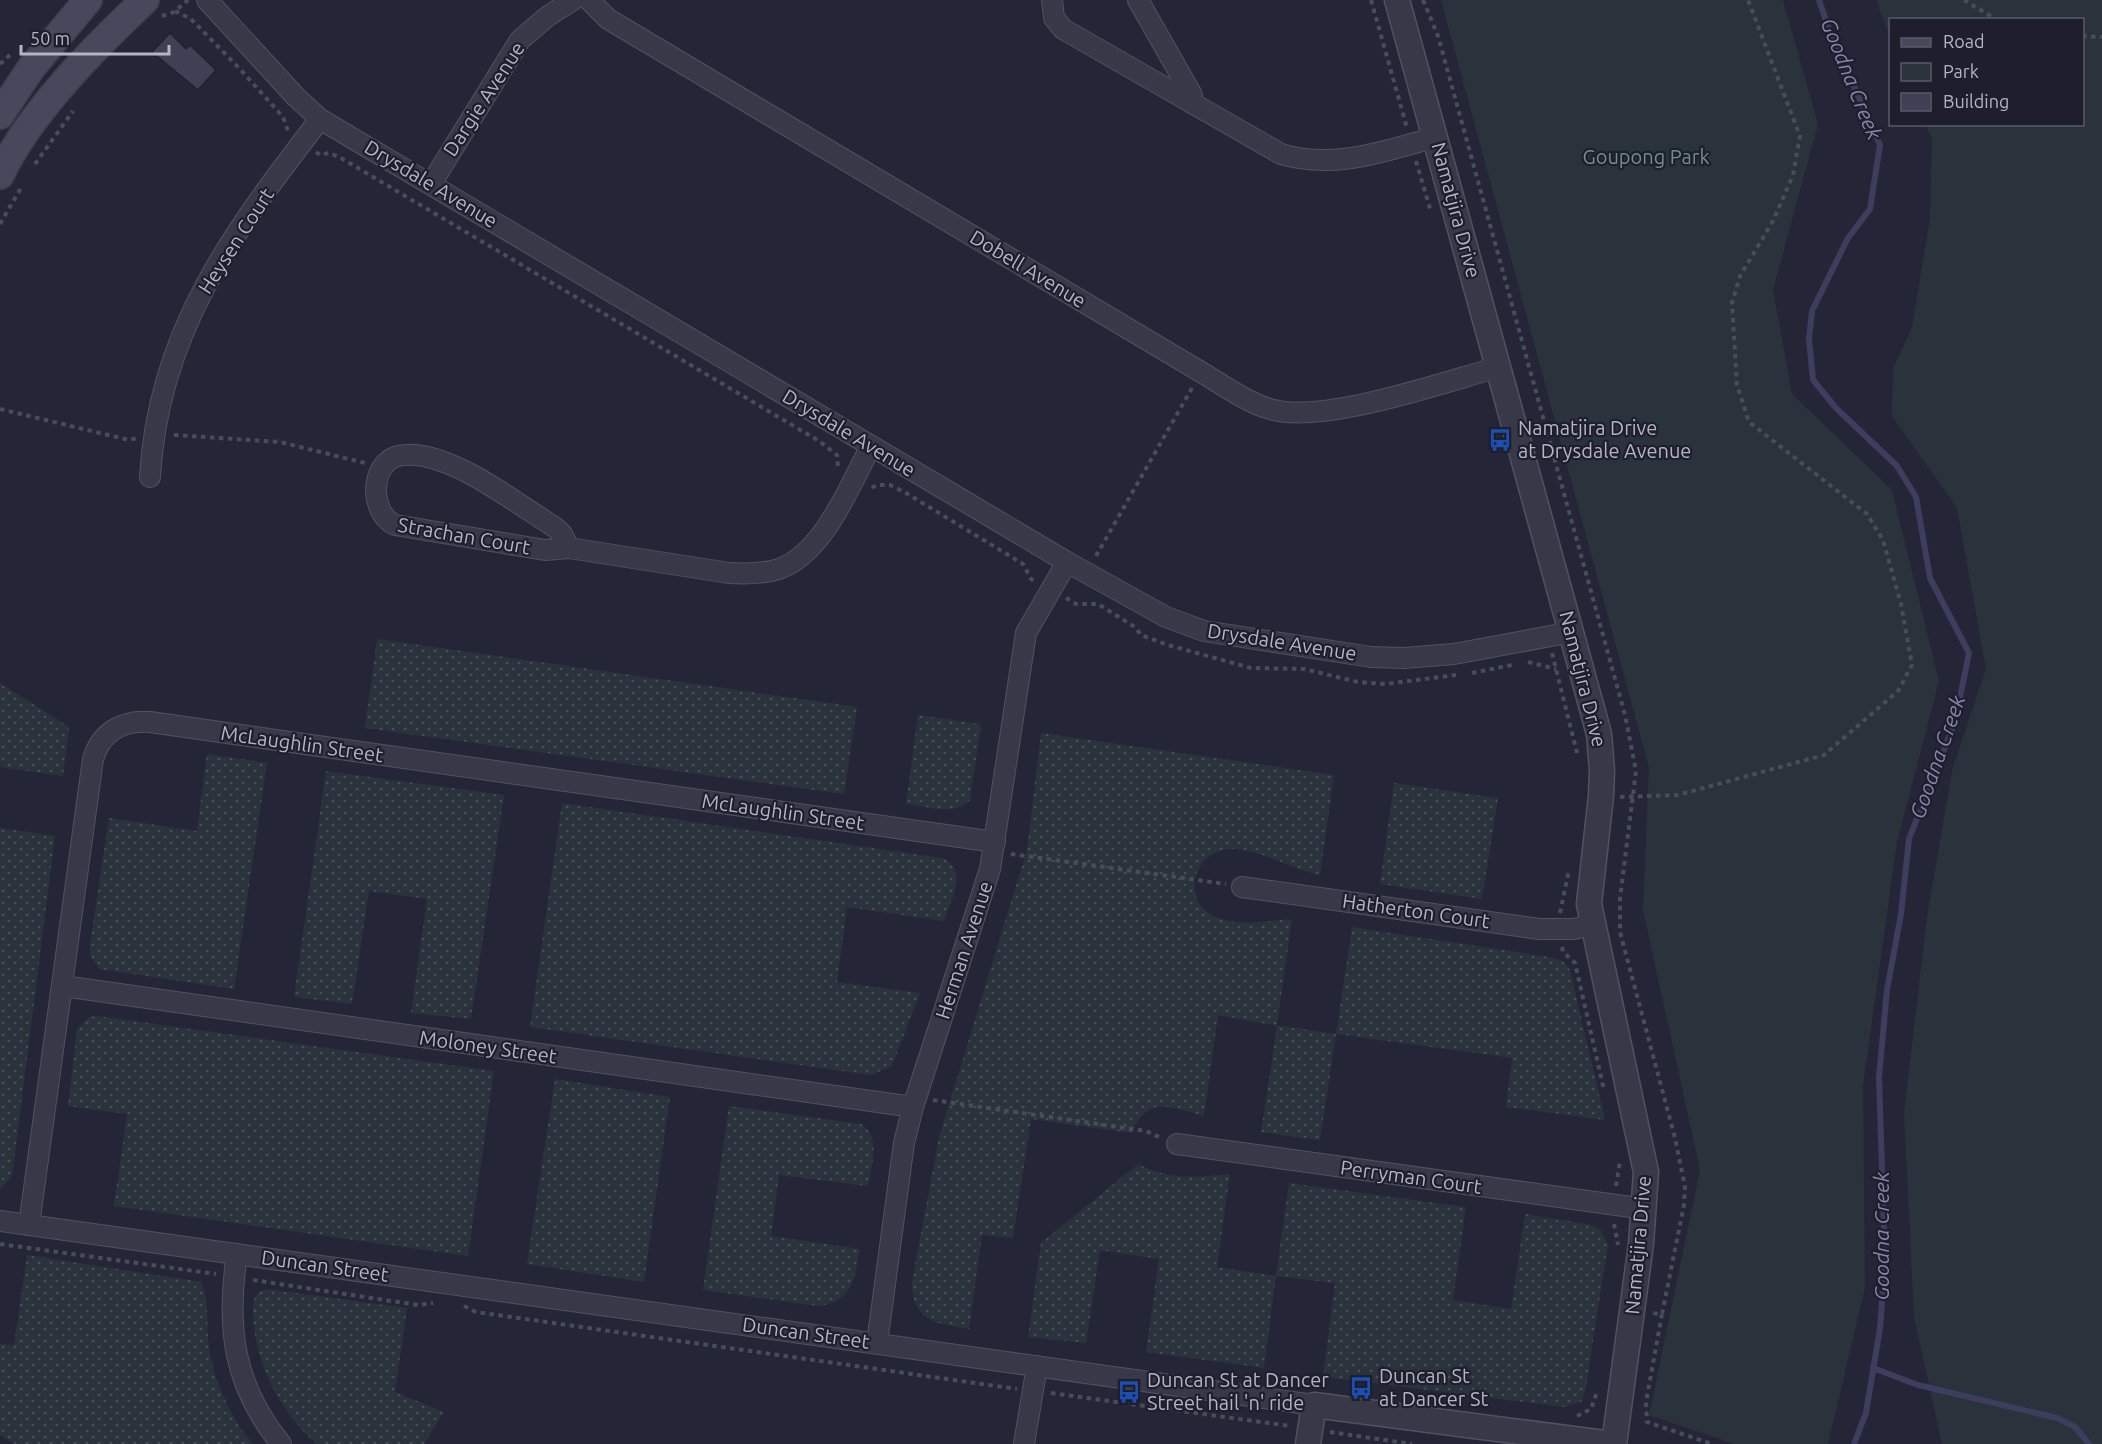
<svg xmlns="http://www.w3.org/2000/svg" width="2102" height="1444" viewBox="0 0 2102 1444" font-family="Ubuntu,sans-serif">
<defs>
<pattern id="grass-dots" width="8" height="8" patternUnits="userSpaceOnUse" patternTransform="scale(1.5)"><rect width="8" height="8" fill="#2a333c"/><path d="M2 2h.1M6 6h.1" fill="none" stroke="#464e57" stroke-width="1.8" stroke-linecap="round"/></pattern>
</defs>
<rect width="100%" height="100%" fill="#252538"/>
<g fill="url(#grass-dots)">
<path d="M377 639 857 707 844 794 365 728Z"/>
<path d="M0 683 69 727 63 776 0 767Z"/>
<path d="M918 715 981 724 970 800C954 817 927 806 906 804Z"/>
<path d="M1041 733 1334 775 1320 875C1292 869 1265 852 1236 849 1195 846 1181 896 1210 914 1232 928 1267 921 1292 919L1277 1025 1336 1034 1352 927 1555 958 1564 962 1570 970 1605 1120 1506 1107 1512 1058 1336 1034 1320 1140 1261 1132 1277 1026 1218 1015 1204 1116C1171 1107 1149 1094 1131 1133L1031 1119 1013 1238 982 1235 969 1329C936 1323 912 1322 912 1282L939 1137 1027 850Z"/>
<path d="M207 754 267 763 234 989 99 969 90 955V945L109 818 197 831Z"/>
<path d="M326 771 504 795 471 1019 411 1013 427 899 369 891 352 1004 294 997Z"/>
<path d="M1394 783 1498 798 1482 899 1380 884Z"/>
<path d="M562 803 942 858C969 869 951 899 944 921L847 907 837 982 920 993 892 1066 871 1075 530 1027Z"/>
<path d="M0 828 55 836 12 1176 0 1189Z"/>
<path d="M98 1016 494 1071 468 1256 114 1206 127 1114 68 1106 77 1029 89 1017Z"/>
<path d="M555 1079 670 1097 644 1282 527 1264Z"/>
<path d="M729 1106 861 1124C882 1137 871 1166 868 1186L779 1175 771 1236 860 1249C854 1279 854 1301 818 1306L703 1290Z"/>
<path d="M1138 1164C1170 1181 1196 1177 1230 1174L1217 1267 1276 1276 1289 1183 1466 1207 1453 1300 1511 1309 1525 1214 1592 1225 1600 1230 1608 1244 1585 1393 1581 1402 1564 1407 1323 1377 1335 1283 1276 1276 1264 1368 1146 1352 1159 1259 1100 1250 1086 1343 1028 1337 1041 1243Z"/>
<path d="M27 1255 202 1282C208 1300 207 1318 208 1337 210 1373 229 1417 253 1444H15L0 1435V1344L14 1345Z"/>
<path d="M266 1289 407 1308 395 1392 444 1412 424 1444H317C281 1414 254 1362 253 1314 253 1302 253 1293 266 1289Z"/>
</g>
<g fill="#2a333c">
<path d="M1441 0H1783L1818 124 1773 290 1792 394 1892 490 1939 681 1897 842 1863 1086 1865 1288 1828 1444H1734L1649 1415 1700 1170 1643 910 1649 768Z"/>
<path d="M1876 0H2102V1444H1942L1914 1317 1904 1113 1927 917 1952 771 1986 669 1957 508 1892 416 1893 368 1912 328 1930 218 1932 140 1926 125 2082 124V20H1890V37Z"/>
</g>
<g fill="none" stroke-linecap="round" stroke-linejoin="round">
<g stroke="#3d3d5e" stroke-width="6">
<path d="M1819 0 1830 32 1880 145 1870 209 1848 238 1812 311 1809 339 1813 380 1836 408 1897 466 1916 497 1930 578 1969 653 1955 722 1909 839 1901 914 1887 990 1879 1077 1885 1262 1880 1328 1866 1413 1854 1444"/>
<path d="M1873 1368 1918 1385 2057 1418 2075 1427 2089 1444"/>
</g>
</g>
<path fill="#404055" stroke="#20202f" stroke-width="1.5" d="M170 33 186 49 190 45 216 70 198 90 152 52Z"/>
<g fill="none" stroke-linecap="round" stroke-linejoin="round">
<g stroke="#515160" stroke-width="22">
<g id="minor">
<path d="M207 0 296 97 320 119 1067 562 1166 617 1204 631 1371 657 1404 658 1454 654 1572 632"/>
<path d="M589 0 608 19 1201 372C1223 385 1246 402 1270 409 1322 425 1444 382 1499 367"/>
<path d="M1052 0 1054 18 1063 29 1281 154C1334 170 1385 151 1436 137"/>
<path d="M1138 0 1192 95V103"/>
<path d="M431 184 520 40 548 16 573 0"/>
<path d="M150 477C158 331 234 231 320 119"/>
<path d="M569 548 562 534 556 528C517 504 467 464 423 456 411 454 396 453 387 462 370 478 373 514 395 525L545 550 569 548 729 573C746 574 763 574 779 569 824 553 850 485 871 446"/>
<path d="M1242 887 1539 929H1574L1591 925"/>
<path d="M63 986 913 1107"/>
<path d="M1177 1144 1645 1209"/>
<path d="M0 1221 1314 1405"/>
<path d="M29 1225 93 759C101 732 122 720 150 722L995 842"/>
<path d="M237 1254C226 1327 233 1385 281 1444"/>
<path d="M877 1343 904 1143 913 1107 990 869 1026 633 1067 562"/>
<path d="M1024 1444 1037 1366"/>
</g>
</g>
<g stroke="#515160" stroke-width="27">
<g id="tertiary">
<path d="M1397 0 1599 734 1602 770 1601 796 1589 904 1646 1172 1641 1244 1614 1444"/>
<path d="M1308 1444 1314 1405 1612 1444"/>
</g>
</g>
<g stroke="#3f3f4e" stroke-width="30">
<g id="secondary">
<path d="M0 115 31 68 88 0"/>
<path d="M0 175C30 112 94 48 145 0"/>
</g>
</g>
<g stroke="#474e58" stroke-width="4" stroke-dasharray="4.5 4.5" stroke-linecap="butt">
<path d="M1371 0 1407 128"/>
<path d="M1423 0 1438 36 1625 715 1636 771 1620 898V932L1675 1138 1685 1187 1684 1205 1662 1314 1651 1313"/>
<path d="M1964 0 1997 20"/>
<path d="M175 11 191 19 240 69 283 117 288 131"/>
<path d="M162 16 174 12 188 0"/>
<path d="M2082 36 2102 37"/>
<path d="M0 64 11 54"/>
<path d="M316 152 320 155 329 153 341 158 819 441 837 455 838 468"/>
<path d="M1416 161 1431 212"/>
<path d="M35 164 73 111"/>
<path d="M0 224 21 188"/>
<path d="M0 409 129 440 137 438"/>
<path d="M174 435 280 442 365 463"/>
<path d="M872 488 876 485H890L906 493 1023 564 1031 579 1035 582"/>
<path d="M1096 556 1192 388"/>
<path d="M1066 598 1076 604H1098L1135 627 1141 635 1168 645 1251 668 1304 669 1358 682 1385 684 1456 675"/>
<path d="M1552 653 1577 753"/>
<path d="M1528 662 1556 669"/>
<path d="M1472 673 1512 665"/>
<path d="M1620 797 1678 795 1824 755 1898 691 1912 665 1901 604 1883 540 1867 514 1749 422 1737 385 1732 303 1740 276 1773 221 1793 175 1800 136 1748 0"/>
<path d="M1011 854 1226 884"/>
<path d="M1560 913 1569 870"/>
<path d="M1562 947 1563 952 1575 963 1604 1090"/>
<path d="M933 1100 1146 1131 1159 1137"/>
<path d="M1616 1186 1620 1161"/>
<path d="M1614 1224 1618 1245"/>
<path d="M0 1244 216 1274"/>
<path d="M253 1280 418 1305 433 1303"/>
<path d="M464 1306 476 1312 1017 1389"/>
<path d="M1662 1314 1646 1402 1647 1422 1712 1444"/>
<path d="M1051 1393 1290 1426"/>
<path d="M1577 1416 1591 1409 1597 1392"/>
<path d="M1330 1432 1412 1444"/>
</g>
<use href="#minor" stroke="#383848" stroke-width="20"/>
<use href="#tertiary" stroke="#383848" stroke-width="24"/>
<use href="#secondary" stroke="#48475b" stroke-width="27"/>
</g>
<defs>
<g id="bus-bare" transform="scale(1.8)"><path d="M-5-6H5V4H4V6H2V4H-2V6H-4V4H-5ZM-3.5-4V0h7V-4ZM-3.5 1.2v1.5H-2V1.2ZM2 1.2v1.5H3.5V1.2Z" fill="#1a4fb4" stroke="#1e1e2d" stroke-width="2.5" paint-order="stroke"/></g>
</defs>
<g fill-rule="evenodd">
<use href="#bus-bare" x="1500" y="440"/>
<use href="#bus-bare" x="1361" y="1388"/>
<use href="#bus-bare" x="1129" y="1392"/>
</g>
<g text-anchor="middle" stroke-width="4.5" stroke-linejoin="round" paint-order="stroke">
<g font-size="20" fill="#b4b4c4" stroke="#1e1e2d">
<text transform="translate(484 99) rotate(-57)" y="7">Dargie Avenue</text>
<text transform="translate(431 184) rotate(31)" y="7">Drysdale Avenue</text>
<text transform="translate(1456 210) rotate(75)" y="7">Namatjira Drive</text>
<text transform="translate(236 241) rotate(-57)" y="7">Heysen Court</text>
<text transform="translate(1028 269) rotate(31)" y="7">Dobell Avenue</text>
<text transform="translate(849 433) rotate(31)" y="7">Drysdale Avenue</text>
<text transform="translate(464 536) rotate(10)" y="7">Strachan Court</text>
<text transform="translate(1282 642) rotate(9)" y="7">Drysdale Avenue</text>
<text transform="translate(1583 679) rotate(76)" y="7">Namatjira Drive</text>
<text transform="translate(302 744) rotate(8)" y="7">McLaughlin Street</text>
<text transform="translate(783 812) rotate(8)" y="7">McLaughlin Street</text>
<text transform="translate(1416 911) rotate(8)" y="7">Hatherton Court</text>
<text transform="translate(964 950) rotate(-72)" y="7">Herman Avenue</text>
<text transform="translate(488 1047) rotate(8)" y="7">Moloney Street</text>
<text transform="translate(1411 1177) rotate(8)" y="7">Perryman Court</text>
<text transform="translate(1638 1245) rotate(-85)" y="7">Namatjira Drive</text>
<text transform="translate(325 1266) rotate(8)" y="7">Duncan Street</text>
<text transform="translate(806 1333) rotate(8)" y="7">Duncan Street</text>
</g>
<g font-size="20" fill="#6e9285" stroke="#1e1e2d">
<text x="1646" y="164">Goupong Park</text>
</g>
<g font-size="20" fill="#b4b4c4" stroke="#1e1e2d" text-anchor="start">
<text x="1518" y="435">Namatjira Drive<tspan x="1518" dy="23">at Drysdale Avenue</tspan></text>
<text x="1379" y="1383">Duncan St<tspan x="1379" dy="23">at Dancer St</tspan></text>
<text x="1147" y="1387">Duncan St at Dancer<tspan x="1147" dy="23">Street hail 'n' ride</tspan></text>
</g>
<g font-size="21" font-style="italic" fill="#8686ad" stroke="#1e1e2d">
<text transform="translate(1851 79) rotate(68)" y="7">Goodna Creek</text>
<text transform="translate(1938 757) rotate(-71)" y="7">Goodna Creek</text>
<text transform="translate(1882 1236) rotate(-90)" y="7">Goodna Creek</text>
</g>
</g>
<rect x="1889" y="18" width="195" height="108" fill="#1e1e2d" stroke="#5a5a69" stroke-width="1.5"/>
<rect x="1901" y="38" width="30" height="9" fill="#48475b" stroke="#5a5a69" stroke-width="1.5"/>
<text x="1943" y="48" font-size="18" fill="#b4b4c4">Road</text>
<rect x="1901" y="63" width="30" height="18" fill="#2a333c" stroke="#5a5a69" stroke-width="1.5"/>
<text x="1943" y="78" font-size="18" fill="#b4b4c4">Park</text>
<rect x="1901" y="93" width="30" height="18" fill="#404055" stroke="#5a5a69" stroke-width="1.5"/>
<text x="1943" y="108" font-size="18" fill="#b4b4c4">Building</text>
<path d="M21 45v9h148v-9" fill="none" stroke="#b4b4c4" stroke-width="3"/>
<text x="30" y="45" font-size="18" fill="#b4b4c4" stroke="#1e1e2d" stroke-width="4.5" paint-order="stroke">50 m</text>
</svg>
